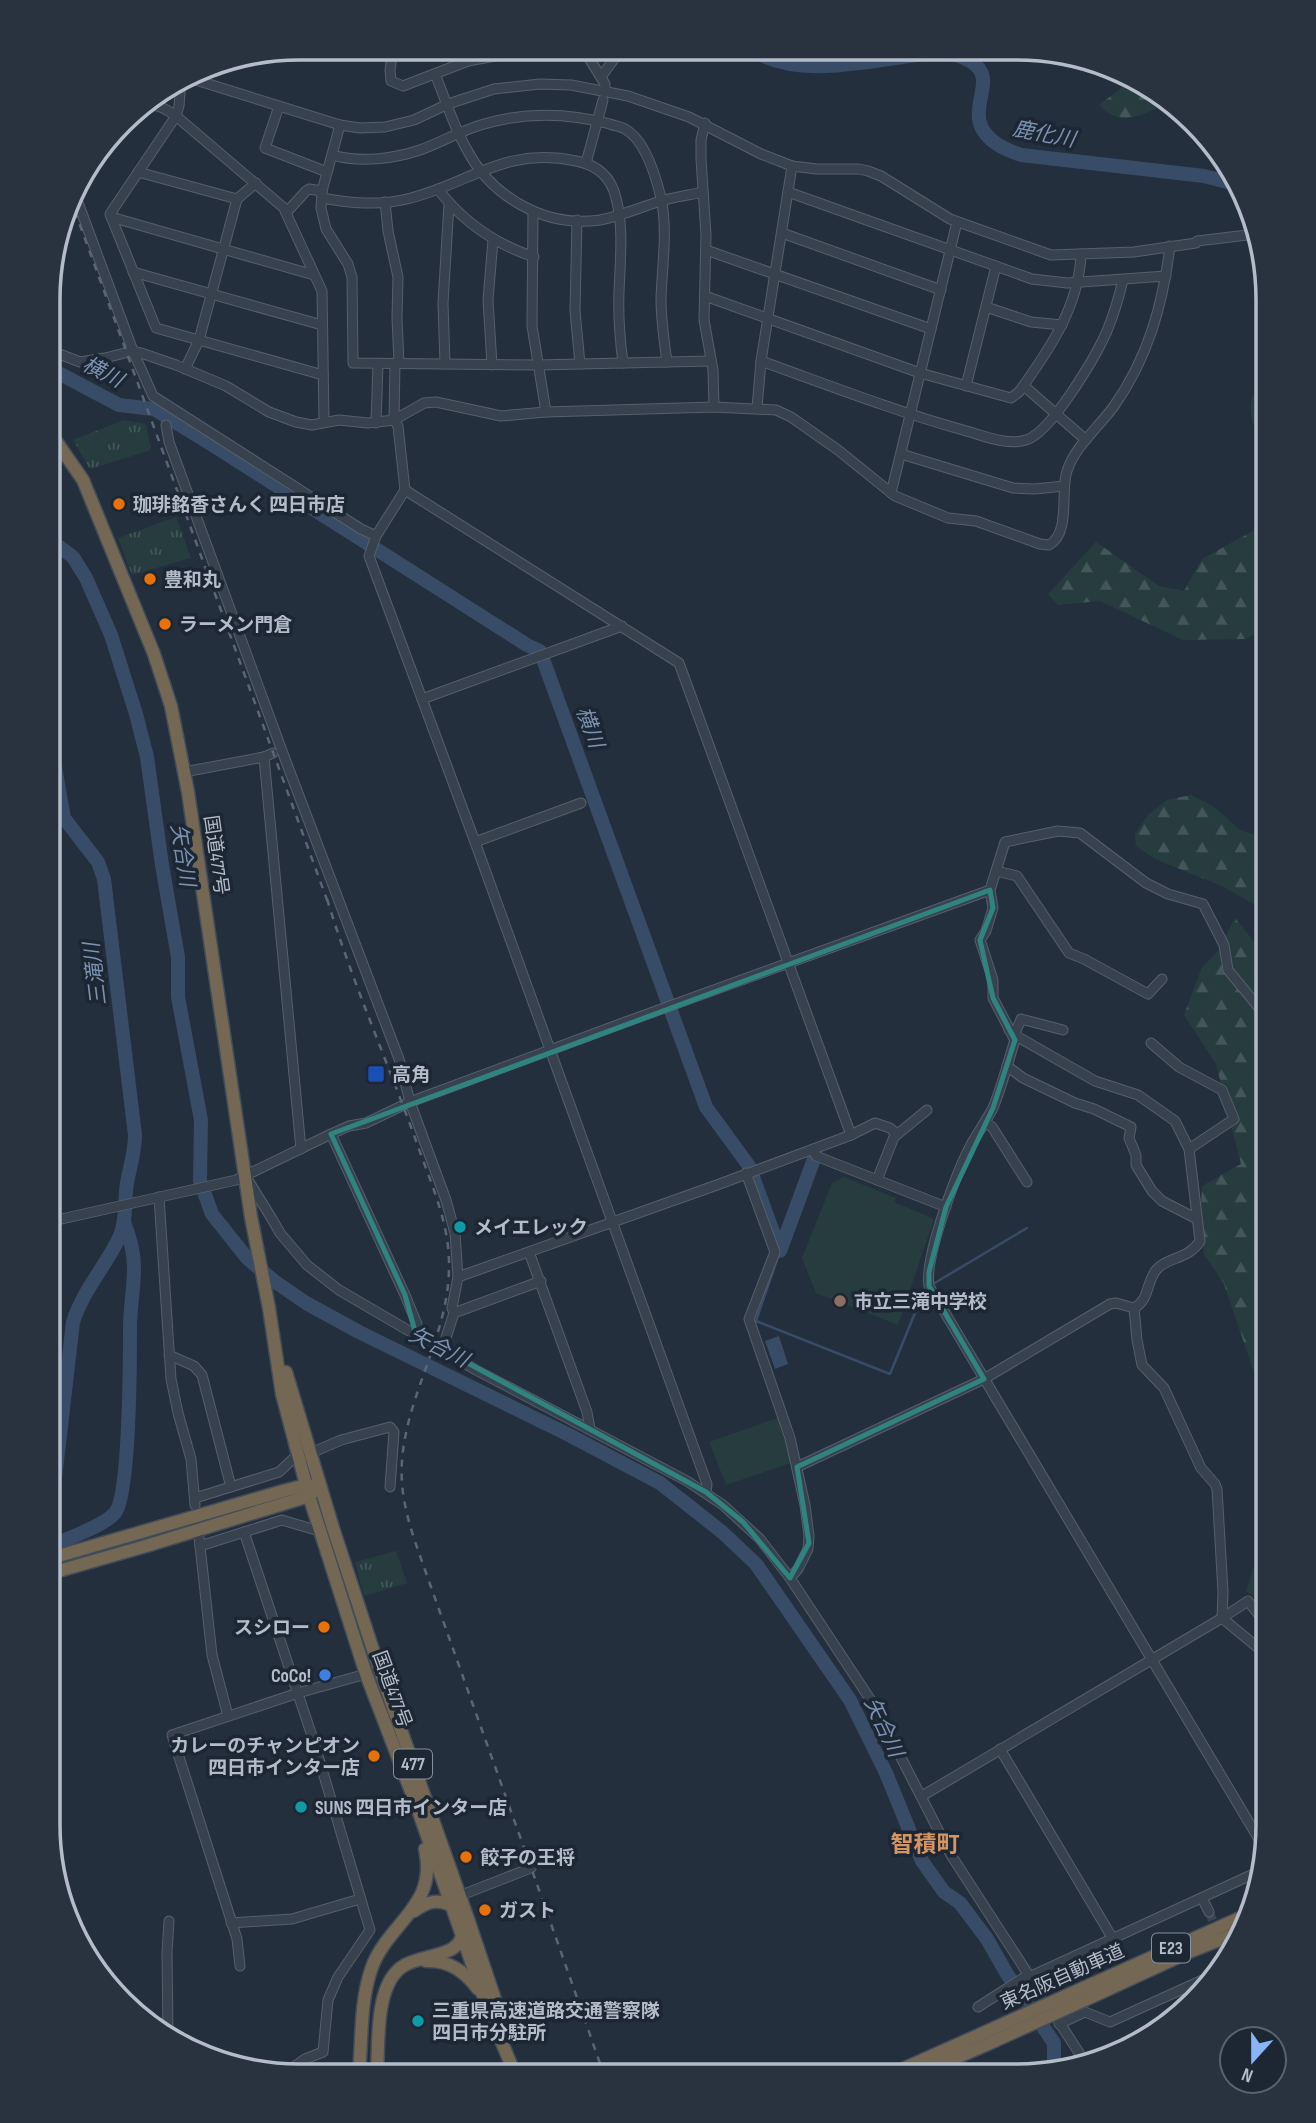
<svg xmlns="http://www.w3.org/2000/svg" width="1316" height="2123" viewBox="0 0 1316 2123" font-family="'Sofia Sans Condensed','Noto Sans JP',sans-serif">
<defs>
<pattern id="grass-tufts" width="24" height="20" patternUnits="userSpaceOnUse" patternTransform="scale(1.75)"><rect width="24" height="20" fill="#263c3f"/><path d="M3 7l-1-3M5 7V3M7 7l1-3M15 17l-1-3M17 17v-4M19 17l1-3" fill="none" stroke="#435659"/></pattern>
<pattern id="forest-firs" width="22" height="20" patternUnits="userSpaceOnUse" patternTransform="scale(1.75)"><rect width="22" height="20" fill="#263c3f"/><path d="M5 1l3.5 6h-7zM16 11l3.5 6h-7z" fill="#435659"/></pattern>
</defs>
<rect width="100%" height="100%" fill="#242f3e"/>
<g fill="url(#grass-tufts)">
<path d="M124 420 146 424 151 450 90 469 73 440Z"/>
<path d="M176 517 191 558 132 575 118 538Z"/>
<path d="M396 1551 407 1583 364 1596 355 1562Z"/>
</g>
<g fill="url(#forest-firs)">
<path d="M1129 82 1171 99V101C1145 113 1123 130 1099 105Z"/>
<path d="M1269 381V453C1265 441 1254 430 1252 418 1248 402 1254 386 1269 381Z"/>
<path d="M1269 486V627L1245 639 1183 640 1100 601 1058 605 1048 594 1096 542 1159 586 1184 591 1202 559 1255 530Z"/>
<path d="M1191 795 1213 806 1240 830 1269 840V913L1224 887 1155 859 1136 846 1135 834 1148 815 1167 800Z"/>
<path d="M1235 918 1264 954 1269 955 1268 1390 1257 1381 1224 1284 1204 1254 1200 1231 1202 1186 1241 1164 1216 1064 1184 1015 1202 967 1218 951Z"/>
<path d="M1268 1527V1607L1246 1591Z"/>
</g>
<g fill="#263c3f">
<path d="M844 1177 896 1198 894 1202 934 1219 898 1325 816 1293 802 1258 832 1183Z"/>
<path d="M778 1418 787 1442 791 1463 726 1485 709 1442Z"/>
</g>
<path fill="#394c67" d="M779 1336 788 1364 775 1369 765 1341Z"/>
<g fill="none" stroke-linecap="round" stroke-linejoin="round">
<g stroke="#394c67" stroke-width="2.5">
<path d="M780 1251 756 1321 890 1374 926 1286"/>
<path d="M933 1284 1027 1228"/>
</g>
<g stroke="#394c67" stroke-width="14">
<path d="M751 49C793 77 854 64 902 57 926 54 948 48 970 61 1005 81 954 115 997 144 1004 149 1013 152 1021 155L1204 176 1235 184"/>
<path d="M49 368 119 405 154 409 211 444 527 645 540 651 706 1107 749 1166 780 1251 814 1159"/>
<path d="M49 539 73 557 86 578 111 635 136 714 147 757 162 865 178 957V997L201 1120 200 1181 212 1214 247 1258 274 1281 306 1303 359 1332 567 1434 660 1483 722 1532 756 1564 850 1700 886 1773 922 1861 944 1892 960 1903 987 1939 1007 1974 1054 2043V2062L1058 2068"/>
<path d="M48 1539 73 1322C83 1290 106 1266 120 1236 127 1219 124 1201 127 1183 130 1166 135 1152 135 1135L104 879 98 862 64 818 49 733"/>
<path d="M48 1547C64 1540 104 1526 115 1513 130 1495 130 1357 130 1327 130 1308 134 1288 134 1268 134 1251 130 1237 124 1222"/>
</g>
<path stroke="#3a4453" stroke-width="9" stroke-dasharray="9 4.5" stroke-linecap="butt" d="M1209 1912 1227 1954"/>
<g stroke="#565f6c" stroke-width="11">
<g id="minor">
<path d="M374 47 391 59"/>
<path d="M393 48 390 70 391 81 403 86 468 61 465 48"/>
<path d="M584 50 605 84V91"/>
<path d="M468 61 523 51 586 53"/>
<path d="M435 74C445 98 453 125 466 148 491 197 545 228 600 220 621 216 641 207 661 201 675 197 690 195 703 192"/>
<path d="M186 77 340 125 360 128 385 127 414 120 448 104 494 89 540 84 571 85 628 96 689 117 761 154 792 166 817 169H859L868 171 881 176 950 219 1051 255 1134 252 1196 243 1197 241 1256 234"/>
<path d="M601 77 622 48"/>
<path d="M181 80 179 106 176 116 110 214 156 328 323 375"/>
<path d="M279 106 265 148 327 172"/>
<path d="M130 114C151 102 156 102 176 116L284 208 286 213 322 291 324 422"/>
<path d="M705 123 701 140V159L706 235 704 320 713 370 714 407"/>
<path d="M340 125 322 191 321 208 326 229 348 264 352 277 353 363 537 365 711 361"/>
<path d="M103 149 104 147"/>
<path d="M332 155C360 163 393 159 420 150 442 142 462 130 484 124 525 112 569 113 610 124 614 126 621 126 625 129 645 140 656 177 661 198 668 230 662 266 661 299 661 320 664 341 667 362"/>
<path d="M586 163 603 100"/>
<path d="M792 166 761 361C828 385 895 411 963 430 982 435 1006 446 1026 440 1051 433 1096 356 1107 331 1114 314 1119 297 1123 280"/>
<path d="M138 172 237 199"/>
<path d="M73 189 133 351 153 396 361 529 376 536"/>
<path d="M438 189C463 222 495 244 534 257"/>
<path d="M788 192 1032 279 1067 283 1166 276"/>
<path d="M322 198C350 203 378 206 407 199 470 184 503 146 576 161 597 165 611 176 616 198 624 228 620 262 619 293 618 317 620 340 623 363"/>
<path d="M385 202 388 231 398 277 397 318 399 363"/>
<path d="M533 212 532 326 546 412"/>
<path d="M286 213 306 191 309 189 322 191"/>
<path d="M111 217 314 275"/>
<path d="M577 220 575 311 580 364"/>
<path d="M782 233 941 290"/>
<path d="M706 250 931 329"/>
<path d="M133 272 322 325"/>
<path d="M705 296 920 373 1011 398 1019 392C1049 350 1079 307 1081 254"/>
<path d="M986 307 1031 322 1062 325"/>
<path d="M49 350 80 362 105 358 133 351 141 353 176 365 226 386 269 412 296 422 312 425 339 420 368 423 394 420 424 403 436 402 501 416 546 412 714 407 776 410 791 417 838 450 895 496 948 518 976 521 1040 544 1049 545C1071 533 1060 491 1067 471 1075 446 1099 427 1114 406 1148 358 1163 304 1170 246"/>
<path d="M395 363 394 420 398 426 405 490 376 536 369 556 475 842 707 1484 706 1492"/>
<path d="M445 364 443 303 449 204"/>
<path d="M492 365 488 300 493 240"/>
<path d="M185 369 199 340 237 199 256 183"/>
<path d="M966 386 996 266"/>
<path d="M1024 386 1086 440"/>
<path d="M757 408 761 361"/>
<path d="M376 423 378 364"/>
<path d="M166 425 169 442 282 751 399 1059 410 1102 446 1200 455 1233 458 1277"/>
<path d="M901 454 1013 488 1035 489 1064 486"/>
<path d="M405 490 679 663 851 1135 717 1185 458 1277 452 1308 454 1313 442 1350"/>
<path d="M891 493 957 222"/>
<path d="M422 699 622 626"/>
<path d="M273 753 264 757 265 768 301 1149"/>
<path d="M184 772 264 757"/>
<path d="M475 842 581 803"/>
<path d="M996 871 1017 876 1069 953 1084 959 1148 994 1162 979"/>
<path d="M1009 1030 1012 1032 1016 1031 1021 1019 1063 1030"/>
<path d="M1013 1037H1018L1095 1081 1138 1095 1175 1121 1189 1149 1200 1241C1188 1260 1169 1256 1157 1269 1146 1281 1150 1300 1134 1308"/>
<path d="M1151 1043 1179 1067 1222 1090 1234 1119 1189 1149"/>
<path d="M1007 1066 1023 1078 1075 1103 1094 1109 1131 1127 1129 1138 1136 1155V1165L1152 1191 1162 1201 1197 1219"/>
<path d="M985 1122 992 1127 1027 1182"/>
<path d="M331 1134 405 1295 417 1324 416 1335"/>
<path d="M851 1135 875 1123 890 1128 897 1134"/>
<path d="M813 1149 816 1156 946 1207"/>
<path d="M746 1173 775 1252 749 1319 790 1438 805 1505 809 1536 808 1549 798 1569 790 1578"/>
<path d="M248 1180 272 1219 280 1233 307 1265 339 1290 476 1370 687 1481 723 1505 760 1539 790 1578 874 1705 951 1855 1085 2062"/>
<path d="M877 1180 894 1137 927 1110"/>
<path d="M159 1197 171 1379 178 1413 191 1459 195 1505"/>
<path d="M48 1222 236 1180 331 1134 349 1126 366 1123 410 1102 623 1023 990 890"/>
<path d="M529 1252 587 1412 590 1429"/>
<path d="M454 1313 541 1281"/>
<path d="M169 1355 194 1366 202 1375 231 1487"/>
<path d="M311 1453 341 1440 390 1427 394 1432 390 1487"/>
<path d="M797 1467 984 1379 1110 1304 1116 1303 1134 1308 1137 1340 1142 1365 1164 1388 1201 1468 1215 1484 1217 1489 1223 1592 1222 1618"/>
<path d="M195 1498 279 1472 294 1458 297 1450"/>
<path d="M244 1532 313 1739 370 1930 338 1977 328 2000 323 2052 305 2059 294 2067 295 2074"/>
<path d="M199 1537 212 1655 228 1716"/>
<path d="M200 1546 282 1520 319 1531"/>
<path d="M1222 1618 1268 1656"/>
<path d="M1000 1749 1113 1939"/>
<path d="M922 1796 1222 1618 1248 1601 1268 1626"/>
<path d="M1266 1851 929 1286C924 1257 958 1168 973 1141 980 1130 987 1119 993 1108 1002 1086 1008 1062 1015 1040L993 998V980L980 940 986 931 993 908 990 890 1005 842 1058 831 1080 833 1146 883 1168 894 1203 904 1224 945 1228 970 1260 1009 1268 1015"/>
<path d="M454 1898 531 1868"/>
<path d="M1202 1898 1209 1912"/>
<path d="M231 1923 292 1919 360 1899"/>
<path d="M1227 1954 1228 1956"/>
<path d="M240 1966 237 1939 172 1735 298 1693 366 1674"/>
<path d="M1029 1977 1262 1870"/>
<path d="M978 2007 1028 1975"/>
<path d="M1059 2024 1085 2012 1110 2022 1220 1972"/>
<path d="M168 2033 167 1953 169 1921"/>
<path d="M277 2074 294 2067"/>
</g>
</g>
<g stroke="#434c59" stroke-width="15">
<g id="highway">
<path d="M49 431 83 480 154 654 171 706 188 792 251 1217 269 1308 282 1394 309 1496 366 1674 417 1807 486 2004 515 2074"/>
<path d="M286 1372 333 1528 379 1668 468 1919 507 2035"/>
<path d="M48 1559 283 1491 306 1485 313 1486"/>
<path d="M48 1574 146 1546 309 1496 314 1491"/>
<path d="M414 1911C428 1901 439 1898 454 1907"/>
<path d="M426 1961C449 1960 464 1971 478 1989"/>
<path d="M1092 1984 1251 1913"/>
<path d="M1098 1994 1189 1952 1242 1931"/>
<path d="M359 2074C362 2039 360 2000 372 1967 389 1922 438 1906 425 1849"/>
<path d="M377 2074C379 2043 374 1982 405 1965 420 1957 437 1957 452 1949L458 1944 465 1932"/>
<path d="M889 2075 981 2034"/>
<path d="M916 2075 988 2044"/>
</g>
</g>
<use href="#minor" stroke="#38414e" stroke-width="9"/>
<use href="#highway" stroke="#746855" stroke-width="12"/>
<g stroke="#5a6575" stroke-width="2.5" stroke-dasharray="7 7" stroke-linecap="butt">
<path d="M70 198 330 908"/>
<path d="M327 899C352 981 386 1058 415 1138 429 1179 449 1220 449 1264 450 1347 389 1415 404 1499 408 1524 417 1547 425 1570 441 1615 457 1660 473 1705 517 1828 561 1951 604 2075"/>
</g>
<g stroke="#434c59" stroke-width="15" stroke-linecap="butt">
<g id="highway-bridge">
<path d="M981 2034 1092 1984"/>
<path d="M988 2044 1098 1994"/>
</g>
</g>
<use href="#highway-bridge" stroke="#746855" stroke-width="12"/>
</g>
<path fill="none" stroke="#308480" stroke-width="5" stroke-linejoin="round" d="M990 890 993 908 980 940 993 998 1015 1040 993 1108 946 1207 929 1272V1286L984 1379 797 1467 809 1543 790 1578 743 1522 706 1492 416 1335 405 1295 331 1134Z"/>
<g fill="#e8710a" stroke="#1d2633" stroke-width="2.5">
<circle cx="119" cy="504" r="7"/>
<circle cx="150" cy="579" r="7"/>
<circle cx="165" cy="624" r="7"/>
<circle cx="324" cy="1627" r="7"/>
<circle cx="374" cy="1756" r="7"/>
<circle cx="466" cy="1857" r="7"/>
<circle cx="485" cy="1910" r="7"/>
</g>
<rect fill="#1a4fb4" stroke="#1d2633" stroke-width="2.5" x="367" y="1065" width="18" height="18" rx="3.5"/>
<g fill="#0f9aa8" stroke="#1d2633" stroke-width="2.5">
<circle cx="460" cy="1227" r="7"/>
<circle cx="301" cy="1807" r="7"/>
<circle cx="418" cy="2021" r="7"/>
</g>
<circle fill="#8d6e63" stroke="#1d2633" stroke-width="2.5" cx="840" cy="1301" r="7"/>
<circle fill="#3f7fe0" stroke="#1d2633" stroke-width="2.5" cx="325" cy="1675" r="7"/>
<g text-anchor="middle" stroke-width="7" stroke-linejoin="round" paint-order="stroke">
<g fill="#1d2633" stroke="#878f9c" stroke-width="2">
<rect x="394" y="1749.5" width="38" height="29" rx="5"/>
<rect x="1152" y="1933.5" width="38" height="29" rx="5"/>
</g>
<g font-size="18" font-weight="bold" fill="#b4bcc9">
<text x="413" y="1770">477</text>
<text x="1171" y="1954">E23</text>
</g>
<g font-size="19" font-weight="bold" fill="#b4bcc9" stroke="#1d2633" text-anchor="start">
<text x="133" y="511">珈琲銘香さんく 四日市店</text>
<text x="164" y="586">豊和丸</text>
<text x="179" y="631">ラーメン門倉</text>
<text x="392" y="1081">高角</text>
<text x="474" y="1234">メイエレック</text>
<text x="854" y="1308">市立三滝中学校</text>
<text x="310" y="1634" text-anchor="end">スシロー</text>
<text x="311" y="1682" text-anchor="end">CoCo!</text>
<text x="360" y="1752" text-anchor="end">カレーのチャンピオン<tspan x="360" dy="22">四日市インター店</tspan></text>
<text x="315" y="1814">SUNS 四日市インター店</text>
<text x="480" y="1864">餃子の王将</text>
<text x="499" y="1917">ガスト</text>
<text x="432" y="2017">三重県高速道路交通警察隊<tspan x="432" dy="22">四日市分駐所</tspan></text>
</g>
<g font-size="19" fill="#b4bcc9" stroke="#1d2633">
<text transform="translate(217 855) rotate(82)" y="7">国道477号</text>
<text transform="translate(393 1689) rotate(70)" y="7">国道477号</text>
<text transform="translate(1062 1976) rotate(-24)" y="7">東名阪自動車道</text>
</g>
<g font-size="21" font-style="italic" fill="#7c92b1" stroke="#1d2633">
<text transform="translate(1044 134) rotate(11)" y="7">鹿化川</text>
<text transform="translate(103 372) rotate(27)" y="7">横川</text>
<text transform="translate(590 727) rotate(70)" y="7">横川</text>
<text transform="translate(183 855) rotate(81)" y="7">矢合川</text>
<text transform="translate(95 974) rotate(-97)" y="7">三滝川</text>
<text transform="translate(439 1347) rotate(27)" y="7">矢合川</text>
<text transform="translate(884 1727) rotate(65)" y="7">矢合川</text>
</g>
<g font-size="23" font-weight="bold" fill="#d59563" stroke="#1d2633">
<text x="925" y="1852">智積町</text>
</g>
</g>
<path d="M0 0H1316V2123H0ZM299 60H1017A239 239 0 0 1 1256 299V1825A239 239 0 0 1 1017 2064H299A239 239 0 0 1 60 1825V299A239 239 0 0 1 299 60Z" fill="#29323f" fill-rule="evenodd"/>
<path fill="none" stroke="#b4bcc9" stroke-width="3.5" d="M299 60H1017A239 239 0 0 1 1256 299V1825A239 239 0 0 1 1017 2064H299A239 239 0 0 1 60 1825V299A239 239 0 0 1 299 60Z"/>
<g transform="translate(1253 2060) rotate(201)"><circle r="33" fill="#1d2633" stroke="#59626f" stroke-width="2"/>
<path d="M0-5L12 26L0 18L-12 26Z" fill="#8ab4f8"/>
<text y="-10" font-size="19" font-weight="bold" text-anchor="middle" fill="#b4bcc9">N</text>
</g>
</svg>
